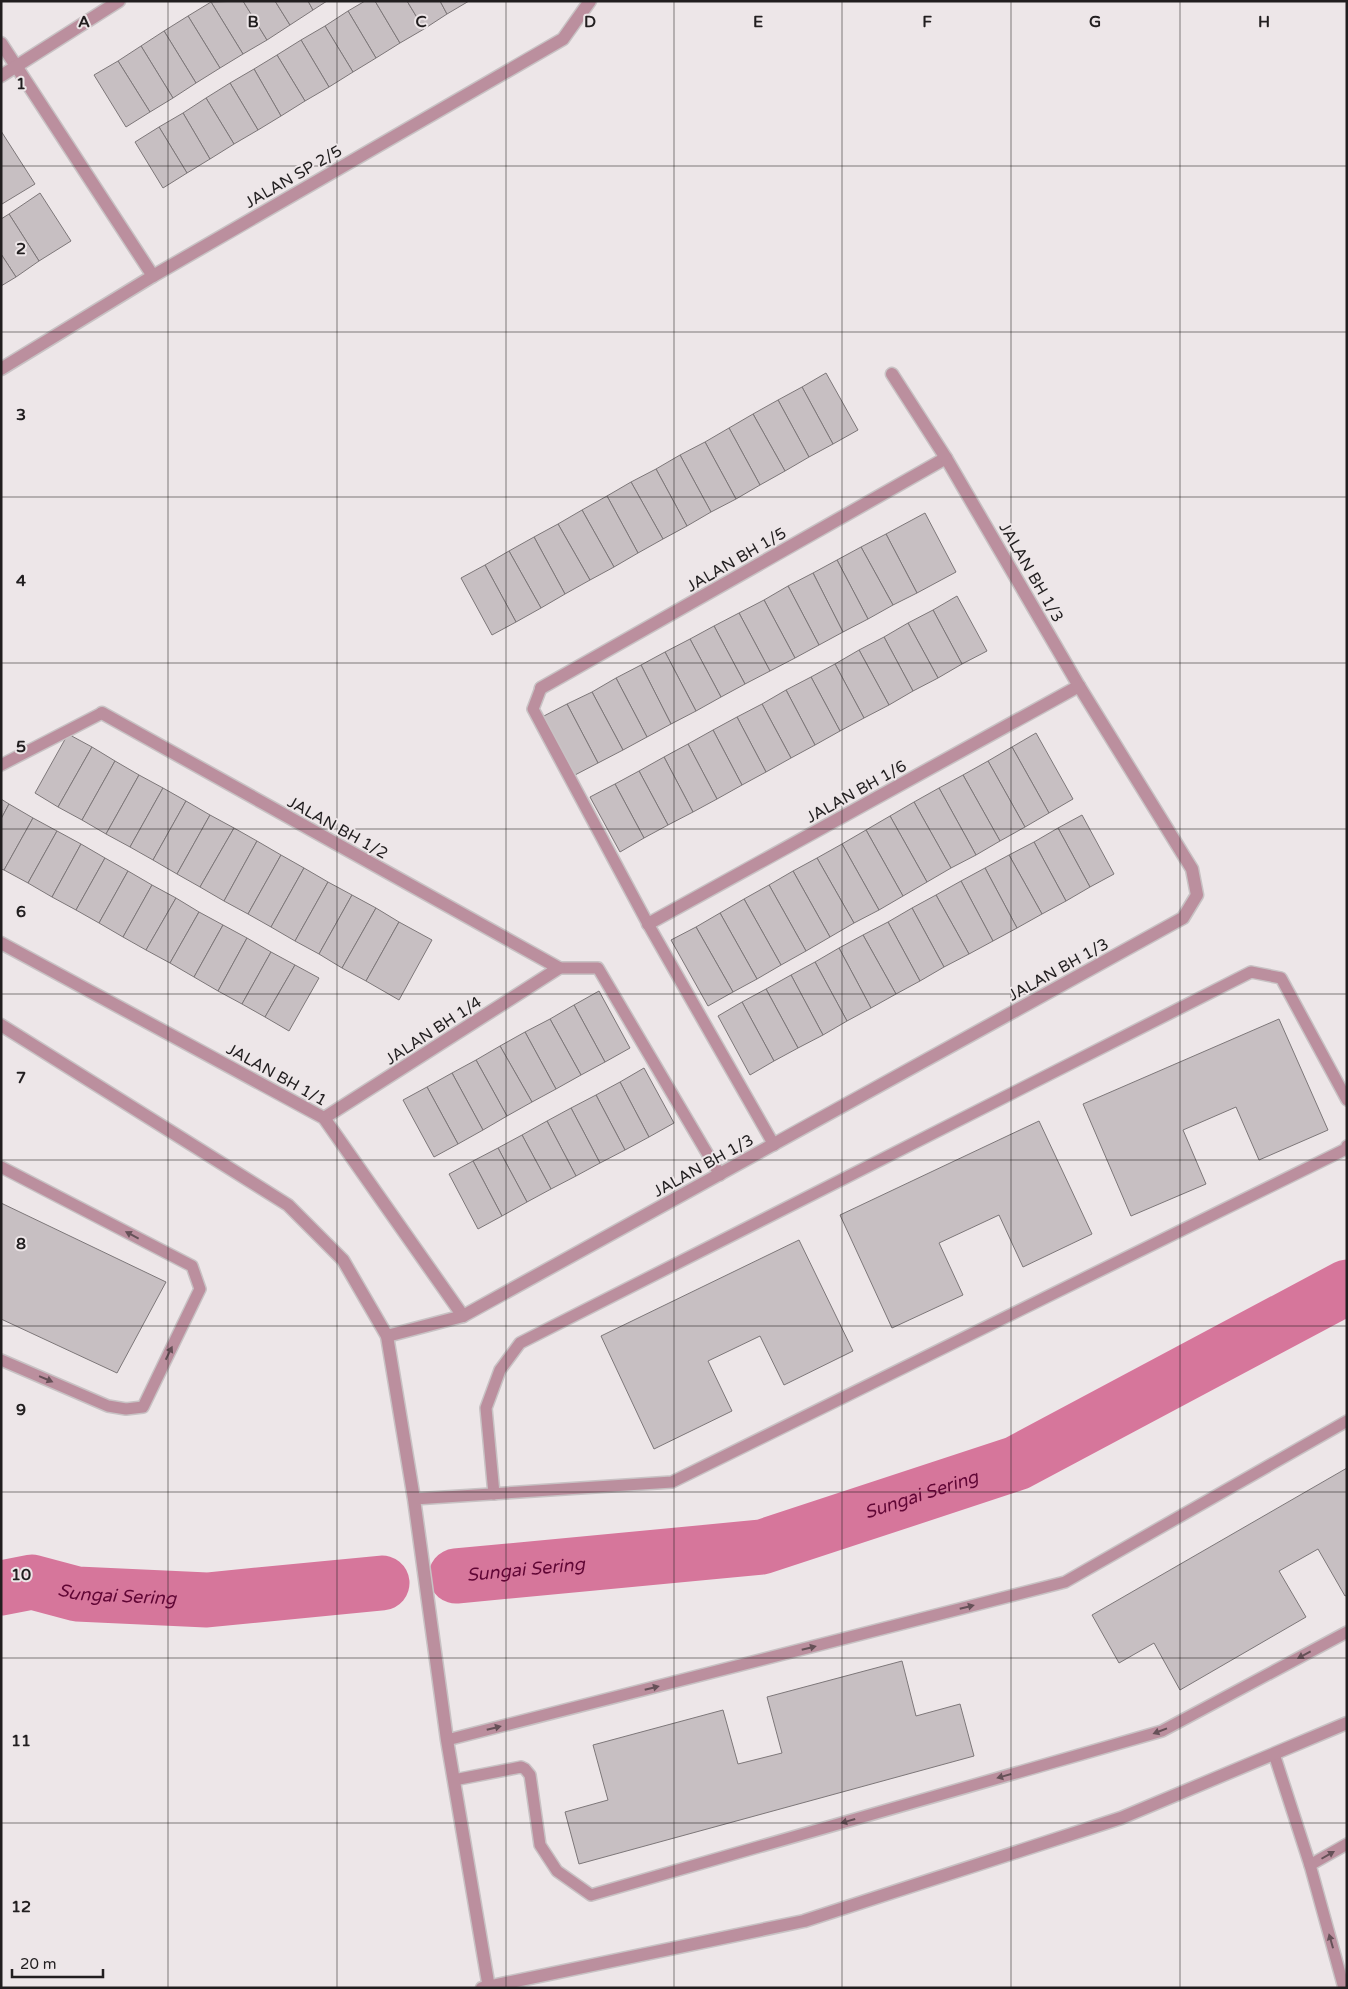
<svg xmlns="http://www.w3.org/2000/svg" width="1348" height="1989" viewBox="0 0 1348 1989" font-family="'Varela Round',sans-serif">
<rect width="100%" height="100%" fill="#ede6e8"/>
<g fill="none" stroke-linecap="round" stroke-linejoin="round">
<g stroke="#d6769b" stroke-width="55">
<path id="s1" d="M456 1576 762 1547 1017 1463 1347 1287"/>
<path id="s2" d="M1 1588 32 1582 77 1594 207 1600 382 1583"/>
</g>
</g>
<g fill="#c7bfc2" stroke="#7d7779">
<path d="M243 1 267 40 243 54 211 2Z"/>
<path d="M243 1H275L290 25 267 40Z"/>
<path d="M275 1H308L313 10 290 25Z"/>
<path d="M308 1H327L313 10Z"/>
<path d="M365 1H375L400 43 376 58 348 11Z"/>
<path d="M375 1H407L424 29 400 43Z"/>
<path d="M407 1H440L447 14 424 29Z"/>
<path d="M440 1H469L447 14Z"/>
<path d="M211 2 243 54 220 68 188 16Z"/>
<path d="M348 11 376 58 353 72 325 26Z"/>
<path d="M188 16 220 68 196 83 164 31Z"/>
<path d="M325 26 353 72 329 87 301 40Z"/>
<path d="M164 31 196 83 173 98 141 46Z"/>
<path d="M301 40 329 87 305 101 277 55Z"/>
<path d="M141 46 173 98 150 112 118 61Z"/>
<path d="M277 55 305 101 281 116 254 69Z"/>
<path d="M118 61 150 112 126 127 94 75Z"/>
<path d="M254 69 281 116 258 130 230 83Z"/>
<path d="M230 83 258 130 234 144 206 98Z"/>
<path d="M206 98 234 144 210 159 183 113Z"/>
<path d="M183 113 210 159 187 173 159 127Z"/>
<path d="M159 127 187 173 163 188 135 142Z"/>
<path d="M1 131 35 184 2 204 1 203Z"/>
<path d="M40 193 71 241 39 261 9 214Z"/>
<path d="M9 214 39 261 16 277 1 254V219Z"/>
<path d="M1 254 16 277 1 286Z"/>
<path d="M826 373 858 430 833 444 802 387Z"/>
<path d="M802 387 833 444 809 457 778 400Z"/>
<path d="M778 400 809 457 785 471 753 414Z"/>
<path d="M753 414 785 471 760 485 729 428Z"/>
<path d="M729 428 760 485 736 499 705 442Z"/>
<path d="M705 442 736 499 711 512 680 455Z"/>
<path d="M680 455 711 512 687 526 656 469Z"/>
<path d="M656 469 687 526 663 539 631 482Z"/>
<path d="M631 482 663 539 638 553 607 496Z"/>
<path d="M607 496 638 553 614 567 582 510Z"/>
<path d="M582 510 614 567 590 580 558 524Z"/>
<path d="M925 513 956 572 917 593 886 534Z"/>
<path d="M558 524 590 580 565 594 534 537Z"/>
<path d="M886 534 917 593 893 605 861 547Z"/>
<path d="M534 537 565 594 541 608 509 551Z"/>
<path d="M861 547 893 605 868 619 837 560Z"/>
<path d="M509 551 541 608 516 622 485 565Z"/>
<path d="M837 560 868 619 843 632 813 573Z"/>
<path d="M485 565 516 622 492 635 461 578Z"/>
<path d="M813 573 843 632 819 645 788 586Z"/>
<path d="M788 586 819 645 795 658 764 600Z"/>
<path d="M957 596 987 651 962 664 933 610Z"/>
<path d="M764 600 795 658 770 671 739 613Z"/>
<path d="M933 610 962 664 938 678 908 623Z"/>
<path d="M739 613 770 671 745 684 714 626Z"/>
<path d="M908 623 938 678 913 691 884 637Z"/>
<path d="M714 626 745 684 721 697 690 639Z"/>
<path d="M884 637 913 691 889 705 859 650Z"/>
<path d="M690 639 721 697 696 711 665 652Z"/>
<path d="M859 650 889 705 864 718 835 664Z"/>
<path d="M665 652 696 711 671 724 641 665Z"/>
<path d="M835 664 864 718 840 731 811 677Z"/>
<path d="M641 665 671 724 647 737 616 678Z"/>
<path d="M811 677 840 731 815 745 786 690Z"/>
<path d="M616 678 647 737 623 750 592 692Z"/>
<path d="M786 690 815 745 791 758 762 704Z"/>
<path d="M592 692 623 750 598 763 567 704Z"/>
<path d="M567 704 598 763 573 776 542 717Z"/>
<path d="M762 704 791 758 766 772 737 717Z"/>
<path d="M737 717 766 772 742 785 713 730Z"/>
<path d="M713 730 742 785 717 799 688 744Z"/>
<path d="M1036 733 1073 799 1049 813 1012 747Z"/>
<path d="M68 734 92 747 58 807 35 793Z"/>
<path d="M688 744 717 799 693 812 664 757Z"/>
<path d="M92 747 115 761 82 820 58 807Z"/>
<path d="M1012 747 1049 813 1025 827 988 761Z"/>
<path d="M664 757 693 812 668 825 639 771Z"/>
<path d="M115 761 139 775 106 834 82 820Z"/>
<path d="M988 761 1025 827 1000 841 963 775Z"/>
<path d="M639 771 668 825 644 838 615 784Z"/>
<path d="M139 775 163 788 130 847 106 834Z"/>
<path d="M963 775 1000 841 976 855 939 788Z"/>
<path d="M615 784 644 838 620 852 590 797Z"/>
<path d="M163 788 186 801 153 860 130 847Z"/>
<path d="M939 788 976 855 951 868 914 802Z"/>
<path d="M1 799 9 804 1 819Z"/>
<path d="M186 801 210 815 177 874 153 860Z"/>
<path d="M914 802 951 868 927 882 890 816Z"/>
<path d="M9 804 33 818 4 870 1 869V819Z"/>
<path d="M210 815 234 828 200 887 177 874Z"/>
<path d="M1082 815 1114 874 1090 887 1058 828Z"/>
<path d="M890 816 927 882 903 896 866 830Z"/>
<path d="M33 818 57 831 28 883 4 870Z"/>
<path d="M234 828 257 841 224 901 200 887Z"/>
<path d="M1058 828 1090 887 1066 901 1034 842Z"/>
<path d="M866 830 903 896 879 910 842 844Z"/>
<path d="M57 831 81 844 52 897 28 883Z"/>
<path d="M257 841 281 855 248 914 224 901Z"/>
<path d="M1034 842 1066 901 1042 914 1009 855Z"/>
<path d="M81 844 105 858 76 910 52 897Z"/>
<path d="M842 844 879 910 854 923 817 858Z"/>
<path d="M281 855 304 868 271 927 248 914Z"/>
<path d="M1009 855 1042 914 1017 928 985 868Z"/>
<path d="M105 858 128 871 99 923 76 910Z"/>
<path d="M817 858 854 923 830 937 793 871Z"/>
<path d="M304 868 328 882 295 941 271 927Z"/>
<path d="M985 868 1017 928 993 941 961 881Z"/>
<path d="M128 871 152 885 123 937 99 923Z"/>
<path d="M793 871 830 937 806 951 769 885Z"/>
<path d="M961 881 993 941 969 954 936 895Z"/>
<path d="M328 882 352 895 319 954 295 941Z"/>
<path d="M152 885 176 898 146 950 123 937Z"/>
<path d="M769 885 806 951 781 965 744 899Z"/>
<path d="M352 895 376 908 342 968 319 954Z"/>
<path d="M936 895 969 954 944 967 912 908Z"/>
<path d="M176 898 199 912 170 963 146 950Z"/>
<path d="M744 899 781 965 757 979 720 913Z"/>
<path d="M376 908 399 922 366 981 342 968Z"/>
<path d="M912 908 944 967 920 981 888 922Z"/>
<path d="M199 912 223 925 194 977 170 963Z"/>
<path d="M720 913 757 979 733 992 696 927Z"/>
<path d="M399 922 432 940 399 1000 366 981Z"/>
<path d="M888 922 920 981 896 994 863 935Z"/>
<path d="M223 925 247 938 218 991 194 977Z"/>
<path d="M696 927 733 992 708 1006 671 940Z"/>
<path d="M863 935 896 994 871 1008 839 948Z"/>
<path d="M247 938 271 952 242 1004 218 991Z"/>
<path d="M839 948 871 1008 847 1021 815 962Z"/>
<path d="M271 952 295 965 265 1017 242 1004Z"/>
<path d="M815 962 847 1021 823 1035 791 975Z"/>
<path d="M295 965 319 978 289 1031 265 1017Z"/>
<path d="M791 975 823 1035 798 1048 766 989Z"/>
<path d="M766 989 798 1048 774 1061 742 1002Z"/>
<path d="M599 991 630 1048 605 1062 574 1005Z"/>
<path d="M742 1002 774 1061 750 1075 718 1016Z"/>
<path d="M574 1005 605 1062 581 1075 550 1019Z"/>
<path d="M550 1019 581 1075 556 1089 525 1032Z"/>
<path d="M1279 1019 1328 1130 1259 1160 1236 1107 1183 1130 1206 1184 1131 1216 1083 1104Z"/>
<path d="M525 1032 556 1089 532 1102 500 1046Z"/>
<path d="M500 1046 532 1102 507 1116 476 1060Z"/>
<path d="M476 1060 507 1116 483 1130 452 1073Z"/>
<path d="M644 1068 674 1123 649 1137 620 1082Z"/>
<path d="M452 1073 483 1130 458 1144 427 1087Z"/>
<path d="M620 1082 649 1137 625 1150 596 1095Z"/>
<path d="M427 1087 458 1144 434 1157 403 1100Z"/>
<path d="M596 1095 625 1150 600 1163 571 1108Z"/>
<path d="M571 1108 600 1163 576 1176 547 1121Z"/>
<path d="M547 1121 576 1176 551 1189 522 1135Z"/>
<path d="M1039 1121 1092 1234 1023 1267 999 1215 939 1243 963 1295 892 1328 840 1215Z"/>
<path d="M522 1135 551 1189 527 1202 498 1148Z"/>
<path d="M498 1148 527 1202 502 1216 473 1161Z"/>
<path d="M473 1161 502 1216 478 1229 449 1174Z"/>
<path d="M1 1203 166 1282 117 1373 1 1319Z"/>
<path d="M799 1240 853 1351 784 1385 760 1336 708 1361 732 1411 654 1449 601 1336Z"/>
<path d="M1347 1468V1595L1345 1596 1318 1549 1279 1571 1306 1617 1180 1690 1154 1643 1119 1663 1092 1615Z"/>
<path d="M902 1661 916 1716 960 1704 974 1756 579 1864 565 1812 608 1800 593 1745 723 1710 738 1764 782 1753 767 1697Z"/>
</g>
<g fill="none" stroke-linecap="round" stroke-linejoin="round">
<g stroke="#c8c2c4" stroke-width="14">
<g id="lane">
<path d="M541 688 533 709 648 924 774 1145"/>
<path d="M1 765 102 713"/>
<path d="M559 968H598L720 1175"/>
<path d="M1 1167 192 1266 200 1289 143 1407 126 1409 108 1406 1 1360"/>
<path d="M494 1494 486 1408 500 1370 520 1343 1251 972 1281 978 1347 1100"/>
<path d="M414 1499 672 1482 1346 1149 1347 1146"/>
<path d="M447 1740 1065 1582 1347 1421"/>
<path d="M1274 1754 1310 1865 1344 1988"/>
<path d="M454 1780 521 1767 525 1769 530 1775 540 1845 557 1871 591 1895 1162 1731 1347 1632"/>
<path d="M1310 1865 1347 1844"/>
</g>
</g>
<g stroke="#c8c2c4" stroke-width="15">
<g id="street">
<path d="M1 43 153 276"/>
<path d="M1 76 119 1"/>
<path d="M1 369 153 276 563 39 590 1"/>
<path d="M541 688 946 458"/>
<path d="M102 713 559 968 324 1118"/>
<path d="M648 924 1079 686"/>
<path d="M1 943 324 1118 463 1316"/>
<path d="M1 1025 288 1205 343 1260 387 1336 414 1499 447 1740 489 1988"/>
<path d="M387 1336 463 1316 1183 918 1197 895 1192 869 1079 686 946 458 892 374"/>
<path d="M482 1988 804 1921 1121 1818 1347 1723"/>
</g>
</g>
<use href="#lane" stroke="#bb8f9e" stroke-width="11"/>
<use href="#street" stroke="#bb8f9e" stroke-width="12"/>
</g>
<defs><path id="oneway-solid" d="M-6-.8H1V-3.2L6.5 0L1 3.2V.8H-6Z" transform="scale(1.25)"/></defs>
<g fill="#665158">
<use href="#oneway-solid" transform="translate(132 1235) rotate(-152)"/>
<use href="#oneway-solid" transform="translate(169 1353) rotate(-64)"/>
<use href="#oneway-solid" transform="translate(46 1379) rotate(23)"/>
<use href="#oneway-solid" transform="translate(967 1607) rotate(-14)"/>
<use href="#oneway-solid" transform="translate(809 1648) rotate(-14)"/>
<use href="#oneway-solid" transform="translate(1304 1655) rotate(152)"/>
<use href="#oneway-solid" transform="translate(652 1688) rotate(-14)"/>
<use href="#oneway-solid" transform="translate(494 1728) rotate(-14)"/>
<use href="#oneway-solid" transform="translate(1160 1731) rotate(159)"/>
<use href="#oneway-solid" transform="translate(1004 1776) rotate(164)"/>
<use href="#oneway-solid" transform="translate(848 1821) rotate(164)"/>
<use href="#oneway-solid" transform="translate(1328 1855) rotate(-30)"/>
<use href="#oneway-solid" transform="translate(1331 1941) rotate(-106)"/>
</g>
<path fill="none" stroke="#211e1f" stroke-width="1" stroke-opacity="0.55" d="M168 1V1988M337 1V1988M506 1V1988M674 1V1988M842 1V1988M1011 1V1988M1180 1V1988M1 166H1347M1 332H1347M1 497H1347M1 663H1347M1 829H1347M1 994H1347M1 1160H1347M1 1326H1347M1 1492H1347M1 1658H1347M1 1823H1347"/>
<g text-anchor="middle" stroke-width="4" stroke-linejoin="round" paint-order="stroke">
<g font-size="16" fill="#211e1f" stroke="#ede6e8">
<text transform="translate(293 176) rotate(-30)" y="6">JALAN SP 2/5</text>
<text transform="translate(736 559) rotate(-30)" y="6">JALAN BH 1/5</text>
<text transform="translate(1032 572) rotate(60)" y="6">JALAN BH 1/3</text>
<text transform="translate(856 791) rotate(-29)" y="6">JALAN BH 1/6</text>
<text transform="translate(338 827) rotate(29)" y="6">JALAN BH 1/2</text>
<text transform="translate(1058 969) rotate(-29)" y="6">JALAN BH 1/3</text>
<text transform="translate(433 1030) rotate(-33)" y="6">JALAN BH 1/4</text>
<text transform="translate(277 1074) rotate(29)" y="6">JALAN BH 1/1</text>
<text transform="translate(703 1165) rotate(-29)" y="6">JALAN BH 1/3</text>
</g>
<g font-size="18" font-style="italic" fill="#600635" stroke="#ede6e8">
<text dy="6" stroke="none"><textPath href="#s1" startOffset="475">Sungai Sering</textPath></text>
<text dy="6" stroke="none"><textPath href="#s1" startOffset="70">Sungai Sering</textPath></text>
<text dy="6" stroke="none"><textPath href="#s2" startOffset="118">Sungai Sering</textPath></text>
</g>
</g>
<g font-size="16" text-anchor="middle" font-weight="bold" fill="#211e1f" stroke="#ede6e8" stroke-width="4" stroke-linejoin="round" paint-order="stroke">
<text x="84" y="27">A</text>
<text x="253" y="27">B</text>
<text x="421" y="27">C</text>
<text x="590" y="27">D</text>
<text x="758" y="27">E</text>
<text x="927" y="27">F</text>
<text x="1095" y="27">G</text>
<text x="1264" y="27">H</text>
<text x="21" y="89">1</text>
<text x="21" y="254">2</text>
<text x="21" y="420">3</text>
<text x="21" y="586">4</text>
<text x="21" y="752">5</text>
<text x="21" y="917">6</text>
<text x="21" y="1083">7</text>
<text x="21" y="1249">8</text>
<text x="21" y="1415">9</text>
<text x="21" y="1580">10</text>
<text x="21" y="1746">11</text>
<text x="21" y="1912">12</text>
</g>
<rect width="1348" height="1989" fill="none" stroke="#211e1f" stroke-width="5"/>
<path d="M12 1969v8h91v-8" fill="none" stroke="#211e1f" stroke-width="2.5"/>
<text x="20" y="1969" font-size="15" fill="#211e1f" stroke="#ede6e8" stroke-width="4" paint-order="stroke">20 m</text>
</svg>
